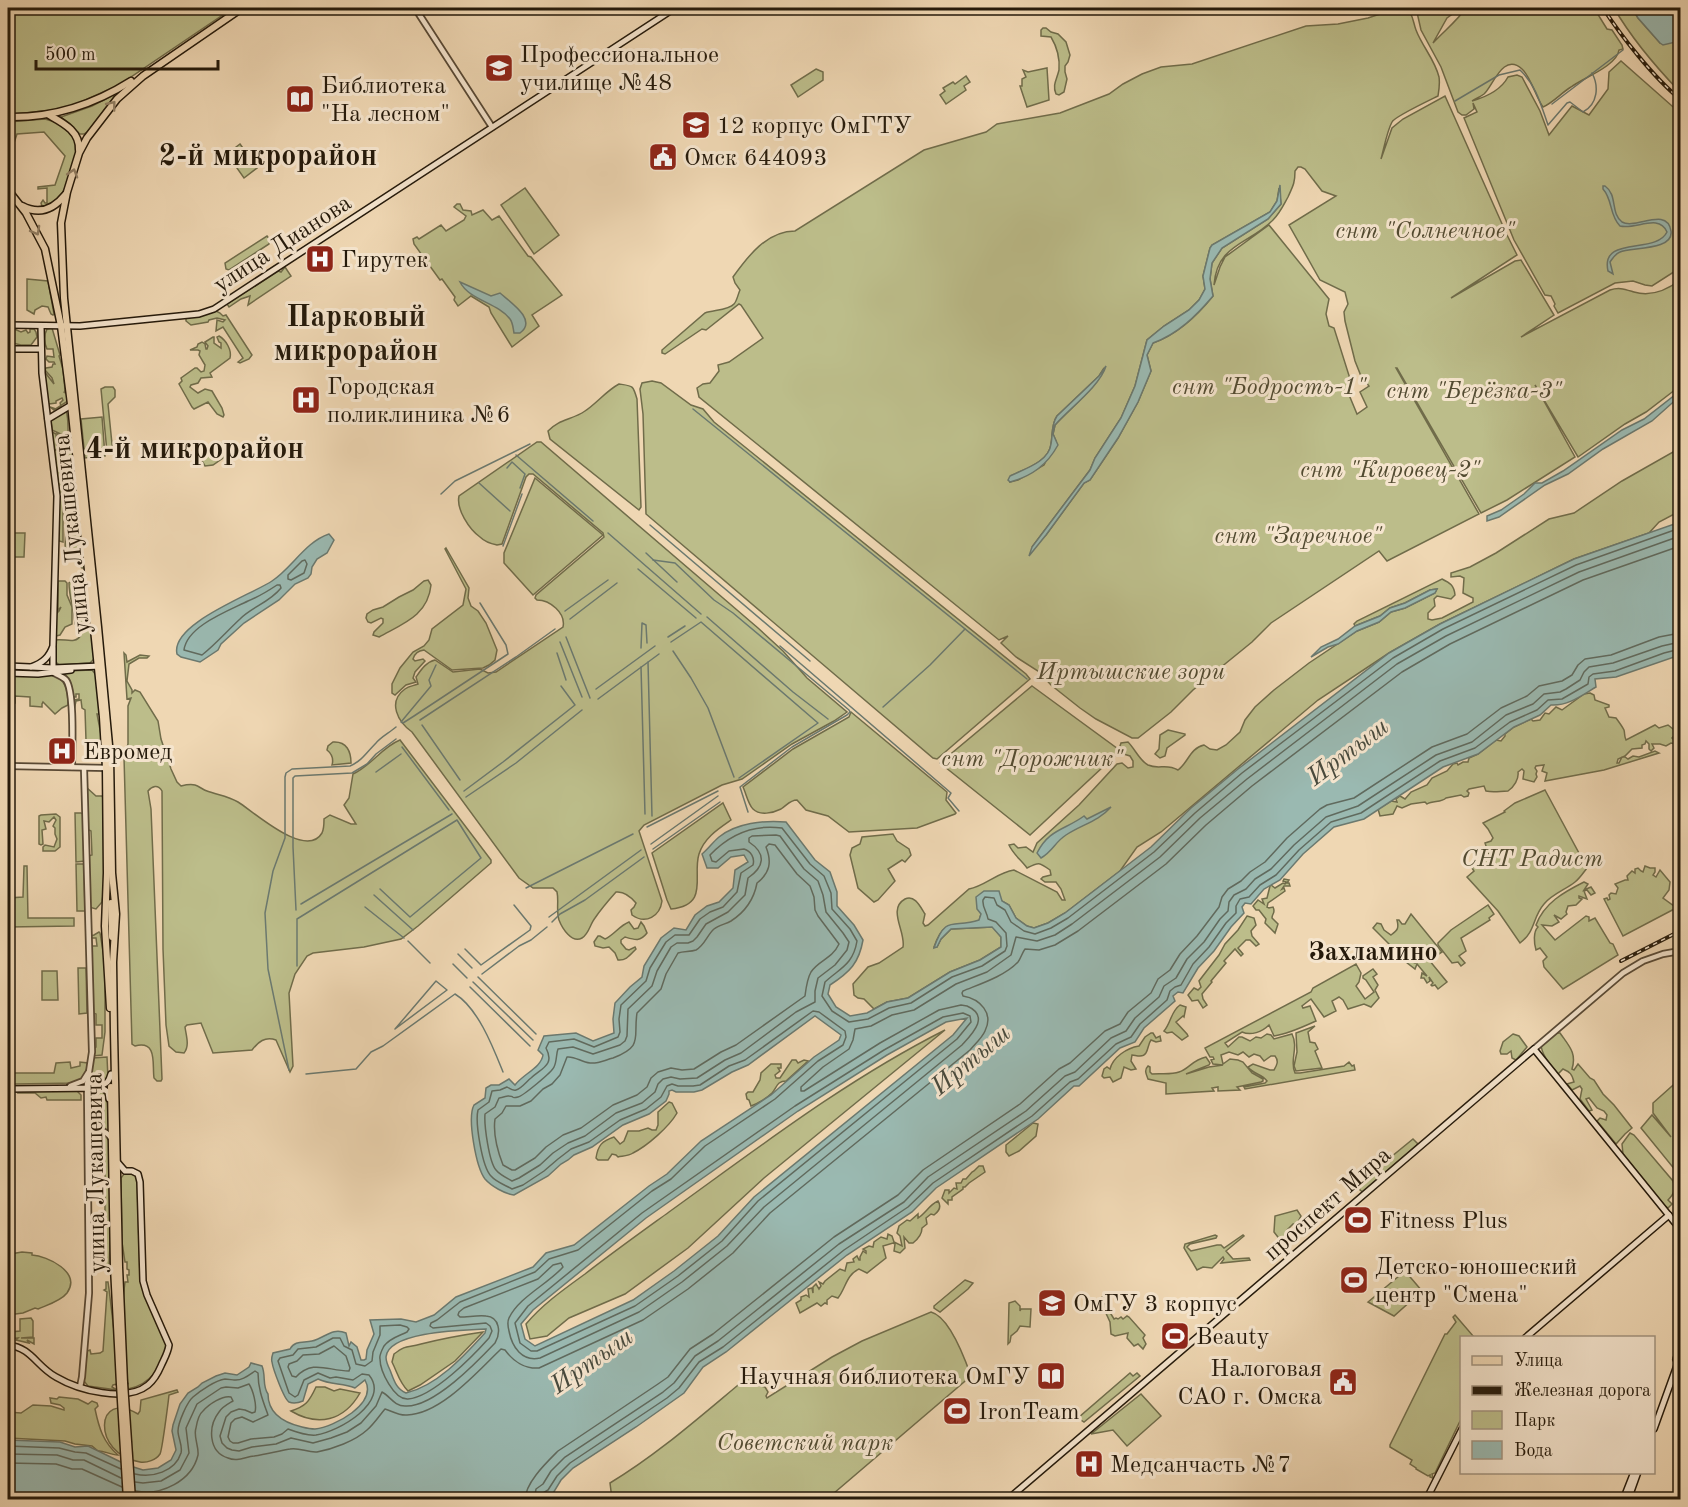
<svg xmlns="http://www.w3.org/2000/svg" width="1688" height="1507" viewBox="0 0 1688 1507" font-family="'Old Standard TT',serif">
<rect width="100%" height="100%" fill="#efd7b3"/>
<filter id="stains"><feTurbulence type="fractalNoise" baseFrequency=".00333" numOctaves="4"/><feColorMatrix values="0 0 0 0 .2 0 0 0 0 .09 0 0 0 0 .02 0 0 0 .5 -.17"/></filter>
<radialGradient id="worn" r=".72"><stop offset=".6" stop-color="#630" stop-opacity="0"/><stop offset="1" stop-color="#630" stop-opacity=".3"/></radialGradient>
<g fill="#bcbd8a" stroke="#706c4a" stroke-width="1.5" fill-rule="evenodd">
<path d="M8 8H233L119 85 74 105 54 110 14 114H8Z"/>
<path d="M1398 8H1407C1413 14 1413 22 1416 30 1422 46 1435 60 1439 77 1440 83 1439 90 1438 96 1430 100 1394 117 1392 122 1387 131 1384 148 1381 159L1392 128 1403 119 1445 96 1507 235 1517 255 1451 298 1515 261 1521 260 1554 315 1521 337 1610 290C1619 287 1624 289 1634 292 1651 297 1667 290 1680 280V386L1646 412 1625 424 1578 457 1535 385 1575 457 1507 500 1481 513 1397 368H1396L1479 514 1387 561 1379 551 1271 623 1252 642 1193 690 1171 712 1138 738H1132L1096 719 1080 708 1051 685 1038 671 1016 657 1001 643 1008 636 999 640 699 397 697 388 703 384 710 383 719 371 718 365 729 362 763 338 741 305 739 304 706 330 702 329 665 354 662 353V350L705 313C714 310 729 310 734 304 737 301 738 294 740 290L735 283 733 277C748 256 767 231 795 231L924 150 986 132 997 124 1060 113 1109 94 1123 84 1142 74 1161 67 1192 64 1306 26 1338 24 1368 18ZM1298 167H1301L1305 169 1322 191 1336 196 1289 225 1320 280 1345 292 1348 304 1344 312 1345 321 1355 361 1361 376 1369 386 1360 392 1367 407 1357 414 1347 390 1352 385 1334 328 1329 326 1326 314 1329 299 1269 225 1225 257 1220 267 1214 285C1217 244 1248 245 1273 220 1280 213 1283 206 1288 197 1293 186 1295 183 1295 171ZM1279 188 1281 204 1268 219 1222 248 1212 263 1210 279 1213 296C1197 316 1178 334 1153 343L1147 355 1151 371 1138 402 1118 438 1090 480 1084 483 1046 535 1032 547 1090 470 1095 458 1121 418 1135 386 1147 340 1164 326 1189 310 1199 300 1205 289 1203 276 1210 248 1212 245 1270 212 1277 201ZM1104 368C1099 386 1069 409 1055 425L1053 434 1056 441 1044 465 1018 480 1010 482 1011 476C1024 469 1049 462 1051 444 1053 433 1051 425 1057 416L1099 376Z"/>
<path d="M1416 8H1461L1447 18 1433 43C1444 31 1457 21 1466 8H1594L1607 29 1612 30 1622 45 1623 49 1619 50C1617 66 1583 78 1571 87 1561 93 1554 102 1543 107 1536 98 1531 77 1522 69 1503 52 1493 86 1484 94 1480 97 1475 99 1472 101 1486 97 1501 90 1508 77L1517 75 1522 77 1540 111 1549 135 1572 106 1589 115 1608 89 1609 72 1621 61 1680 113V268L1652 286 1645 285 1633 281 1615 283 1558 313 1554 306 1555 304 1551 296 1545 295 1514 240 1464 118 1477 112 1473 103 1474 109 1466 115H1462L1458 112 1441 67 1421 30Z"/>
<path d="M1614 8H1632L1638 18 1660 43 1680 41V92C1655 66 1632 39 1614 8Z"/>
<path d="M1043 28H1046L1051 32 1058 34 1066 42 1070 55 1068 62 1065 66V72L1067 79 1064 92 1059 95 1056 94C1052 85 1057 79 1059 70 1060 58 1057 47 1051 37L1041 36V30Z"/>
<path d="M1047 68 1049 100 1027 107 1020 86H1022V79L1026 77 1023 70 1028 72Z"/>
<path d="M816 69 823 72V80L798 97 791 85Z"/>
<path d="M966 76 970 82 964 86 966 90 946 104 940 95 945 91 943 88 953 82 955 84Z"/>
<path d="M113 95 115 96 88 132 84 134H80L61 117 92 106Z"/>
<path d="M45 119C62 123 71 131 78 146 73 164 66 207 42 206L41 203 43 200 45 203H47V188L38 189V187L55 185 65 156 44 132 17 134 13 146V154L8 156V122Z"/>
<path d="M240 144 257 168 244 178 227 154Z"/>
<path d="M525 188 559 235 534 254 501 205Z"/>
<path d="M457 204H460L463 210 471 211 472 215 483 210 492 220 499 216 528 256 531 257 562 295 532 315 539 326 512 347 491 313 489 307 471 296 458 306 454 300 455 297 442 279 440 280 414 244 413 239 417 237 419 239 441 225 446 231 464 220 466 216 454 207Z"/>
<path d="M267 236 270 240 269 244 229 270 226 269 225 263Z"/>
<path d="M285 267 291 276 248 305 250 296 241 299 229 307 227 304 278 271 281 272Z"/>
<path d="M27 279 48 281 54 314 53 315 51 314 48 307 42 306 35 310 34 314 27 310Z"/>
<path d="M216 311 220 313 223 316 226 315 252 355 249 359 240 363 238 362 243 358 223 327 216 331 217 320 223 322 225 320 217 318 209 320 208 322 191 325 186 321V317Z"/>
<path d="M12 328 21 332 26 330 28 333 30 332V329H34L36 332 37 337 31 345H21L8 342V329Z"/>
<path d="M52 328 60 355 59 356 63 369 65 390 64 393 66 391 68 401 54 410 50 407 56 409 61 406 60 403 63 400 62 398 56 401V403L49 404 48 403 44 371 54 384 52 378 45 370 46 368 52 367 53 364H55L54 362H49L46 359 47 356 54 357 53 349H47C44 344 44 334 47 329Z"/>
<path d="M219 336C226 340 232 350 230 358L210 373 212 377 201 378 198 383 191 385 190 387 198 393 205 389 212 391 222 408 224 415 223 417 217 414 208 402 194 409 192 407 179 384 182 381 181 378 195 368H197L201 372 204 371 205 365 199 355 200 351 198 350H190L197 347 198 344 202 342 205 344 206 349H207L208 346 205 342 213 337H214V343L221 348V343L219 342 217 337Z"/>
<path d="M652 381 661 383 691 405 703 409 714 422 1026 674 1030 679 937 759 933 758 646 514 643 414 640 389 642 383Z"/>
<path d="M619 384C633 386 633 385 637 399L641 507 639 510 550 439 548 431C559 419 572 420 585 411 597 403 606 391 619 384Z"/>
<path d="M105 387H113L115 390V397L108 404 113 454H111L107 452 101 389Z"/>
<path d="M66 410C70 424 66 431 70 443L59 447 57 434 62 436 63 444V436H65L52 430 51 421Z"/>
<path d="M102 417 105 456H101L100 450 91 451V457L85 458 81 419Z"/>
<path d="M52 432 56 434 57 449H58L63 486 62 467 59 449 64 447 65 455 61 460 65 456 70 502 66 455 67 453 65 446 73 444 82 533C82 546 85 556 86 568H82L65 552 66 512 70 503 66 510 65 505 63 502V542L59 541 58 535V487L54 451 56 450 54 449Z"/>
<path d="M223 442 230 445V453L213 465 205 466 202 461 203 456Z"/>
<path d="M537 442H541L758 628 783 651 807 678 847 712 834 721 792 744 742 779 722 785 644 825 639 831 662 901C660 916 646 925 632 915L631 910 634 907 636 903C631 897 624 891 616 892 608 901 601 909 595 918 590 924 589 934 582 938 572 944 562 928 559 920 556 910 559 901 557 892L553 888H533L519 878 412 732C398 722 387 702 405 689 409 686 413 686 418 684L416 677C421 670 426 662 435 660L453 672 480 669 488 673 496 672 563 627C566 613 550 600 537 600L535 598 536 595 604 537 603 533 533 474H529L526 477 502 544 497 545C492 544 484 541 480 537 469 529 456 509 459 496Z"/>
<path d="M1680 448V511L1659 522 1649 533 1574 559 1440 624 1389 653 1318 700 1161 832 1137 847 1120 871 1065 913 1048 923 1034 928 1027 926 1016 918 1009 905 1002 901 981 914 979 921C955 929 945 915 934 947H937L941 939 951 929 993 927 1001 937V947L980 960 950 972 908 998 887 1002 874 1009 864 999 858 998 854 995 853 984 868 967 879 963 903 947C906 932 887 909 905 899 915 894 921 908 925 914L923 923 925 926 928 925 969 889C985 886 998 872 1014 870L1057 892 1062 900H1065L1061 889 1056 882H1045L1041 879 1043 877 1051 875 1050 870C1039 862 1039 862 1027 868 1021 860 1013 854 1009 845L1014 844 1018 848 1026 847 1033 852 1037 843 1079 805 1117 764 1122 763 1128 768 1133 767V761L1130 756 1120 753 1119 749 1121 743 1128 742C1135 749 1140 761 1148 765 1159 770 1166 763 1178 770 1188 763 1190 748 1204 745L1210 749 1217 750 1226 745 1240 732 1245 720 1255 707 1274 690 1309 663 1357 631 1379 622 1391 612 1405 608 1435 593 1437 589 1430 590 1405 603 1390 608 1380 616 1355 626 1354 624 1357 621 1442 579C1450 583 1454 585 1455 595L1451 599 1437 596 1434 599 1435 606 1428 613V619L1432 620 1442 618 1473 602V598L1463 593 1464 578 1460 576 1451 577V573L1470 567 1496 553 1549 519 1574 513 1622 481Z"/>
<path d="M535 478 603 535 533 595 504 563V553Z"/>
<path d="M8 533H25L24 557H8Z"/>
<path d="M446 548 469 588 468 598 471 606 478 611 486 623 497 650 495 660 489 665 483 668 452 670 424 650C418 651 415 653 413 659L415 661 423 659 425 661 415 672 413 678 416 682 406 685 395 695 392 693V684L400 668 413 652 424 646 429 640 432 629 463 605 466 589 445 549Z"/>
<path d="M83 580 84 587H87L94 659 90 663 59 665 55 661V640C65 638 75 645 81 635L79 628 75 624C74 609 69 597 69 583L72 581Z"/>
<path d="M428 580 431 585C428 616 402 624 379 637L373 635 374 632 383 623V619L381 618 371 623 368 622 366 618 367 614 373 610 383 607 399 597 413 590 424 581Z"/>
<path d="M58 581H65L67 583V595L72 607V624L65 627 60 635 56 636H55L56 614 59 611 61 607 56 612 58 610Z"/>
<path d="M124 653 126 655 127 662 140 655 149 656 147 658H139L129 664 127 681 132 690V693L135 690 140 692 158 721 161 739 171 769 177 782 181 786C185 785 191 784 195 785 199 786 203 790 207 791 218 795 228 796 238 802 253 811 306 860 322 833 324 829 324 823 324 819L330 815 351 824H356L344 805 349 798 353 774C371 766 382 747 400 740L491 860V863L418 926 401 939 364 947 313 953 307 956 295 974 289 993 293 1066 290 1072 276 1040C265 1036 258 1042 252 1050L213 1053 201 1023 187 1025 185 1027C186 1035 190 1046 184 1053L176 1052 169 1046 166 1025 163 949 162 791C158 784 152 786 148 791L151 809 162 1079 161 1081H157L154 1078C152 1065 158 1040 135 1046L132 1044 124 757 128 744V706L131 698 127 699Z"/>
<path d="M92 670 96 675 100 714H97L102 740H86L85 710 82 708 81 700 76 701 74 710 73 700 79 699V694H76V697H73L69 681 64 673 67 671Z"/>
<path d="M49 674C66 677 68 691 68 705L62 708 55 714 43 702 42 704V707L30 706V697L15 696V703H8V675Z"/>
<path d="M1032 686 1118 749 1119 752 1030 835 940 763Z"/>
<path d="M1590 693 1594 695 1595 700 1609 705V707L1605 708 1609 717 1616 718C1619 722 1622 726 1624 730 1625 733 1624 736 1626 740L1655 725 1659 728 1668 725 1673 729 1677 736 1680 737V741L1673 737 1672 738 1676 742 1675 744 1671 743 1666 746 1660 744H1652L1654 748 1651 751 1649 749V744L1646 741 1645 744 1642 745V748L1632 749 1625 756 1618 759 1617 763H1619L1622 757H1625L1628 759 1633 756 1639 757 1655 751 1659 753 1604 770 1545 781 1547 773 1542 771 1544 765 1536 766 1535 768 1537 771 1536 774 1537 777 1534 782 1523 779 1524 771 1522 769 1518 772C1519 779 1514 787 1508 791 1500 791 1494 793 1486 791L1484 786 1469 789 1467 791 1469 793 1468 796 1464 797 1461 795 1446 798C1441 803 1433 800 1427 804L1425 802 1411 804 1402 808 1397 806 1393 814 1380 816 1378 809 1391 801 1397 802 1396 799 1400 796 1405 799 1411 792 1427 785 1432 778 1447 771 1453 764 1457 763 1458 765 1463 762H1468L1469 758 1478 754 1496 740 1501 741 1505 736V734L1514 727 1531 719 1533 721 1540 720 1545 713 1549 714 1556 707 1562 710 1584 694Z"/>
<path d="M851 712 947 792 946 800 956 813 955 814 917 828 849 832 828 816 806 810 797 800C790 800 787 805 781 809 773 813 760 816 753 809 748 804 746 793 743 787L793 749 849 717Z"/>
<path d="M1168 730 1185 734V735L1167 748 1165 756 1160 758 1155 754 1159 749 1160 735Z"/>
<path d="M333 742C347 741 351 752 351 763L332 765C334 758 332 754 327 750L328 746Z"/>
<path d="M86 787 96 796H102L103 798 104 888 102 902 96 909 89 907 88 856 92 855 91 831 87 829Z"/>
<path d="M1545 790 1587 868C1583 873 1580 878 1575 882 1565 890 1552 894 1544 904 1532 918 1536 931 1520 943L1498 911 1467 877 1474 871 1472 868 1481 864 1489 855 1485 843 1491 841 1493 838 1488 829 1483 823 1505 812 1504 811 1515 803Z"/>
<path d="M723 803 731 820C718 829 704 838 699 854 692 876 710 905 671 909L667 900 652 853Z"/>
<path d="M75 813H81L84 815 85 861 76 862Z"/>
<path d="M56 814 60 817V847L55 851H43V847L45 845 54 847 57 839 55 834V828L53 826 56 820 54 817 49 822 44 821 46 829 42 830 43 844 41 845 39 844V816L41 815Z"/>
<path d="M893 834 897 841 909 849 911 855 905 862 902 860 888 869 895 881 878 900 874 902 858 888 850 855 852 848 860 844 862 837Z"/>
<path d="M76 864H84L85 911H77Z"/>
<path d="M24 866H27L28 918H74V926L8 927V898L23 897Z"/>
<path d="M1645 866 1650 868H1655V872L1653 875 1656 877 1660 870 1670 882 1669 890 1663 898 1674 906H1680L1623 936 1604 899 1607 898 1608 900 1610 899 1609 895 1611 893 1616 894 1618 888 1615 884 1625 880H1628L1627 876 1632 871 1635 873V869L1638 868 1641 871 1643 872Z"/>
<path d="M1284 879 1289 880 1287 883H1289L1290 886H1284L1282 889 1284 888 1285 891 1268 903 1267 907 1269 908 1273 907C1276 913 1272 913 1272 918L1278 924 1275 933 1265 923 1266 919 1259 910H1256L1253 906 1258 900 1264 904 1262 899 1267 898 1270 886 1271 885 1275 888 1283 883 1285 884 1286 882 1283 881Z"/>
<path d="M1584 882 1588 884 1584 890 1591 887 1595 893 1591 895 1587 890 1584 891 1587 899 1579 896V898L1582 899 1576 905 1568 906 1566 912 1567 914 1561 919 1554 915 1559 922 1552 926 1542 925 1555 940 1586 916 1589 917V921L1595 918 1610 943 1613 944 1618 955 1563 989 1544 967 1543 961 1547 957 1540 948 1536 950C1534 943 1533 932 1538 927L1536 925C1544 903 1564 892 1584 882Z"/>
<path d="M1488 905 1494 914 1489 918 1490 920 1461 938 1466 951 1459 956 1465 963 1461 966 1458 962 1452 963 1438 945V943L1451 930Z"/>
<path d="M1411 914 1442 952 1429 960 1447 982 1438 989 1435 985 1432 986 1431 985 1433 983 1429 977 1430 981 1427 983 1424 978H1421L1422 973 1427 976 1417 964 1415 969 1406 962 1407 960 1415 963V961L1411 957 1406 958 1393 948 1373 928 1377 923 1381 924 1384 930 1391 935C1398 930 1399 928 1397 920H1399L1402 924H1405Z"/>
<path d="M1247 916 1254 918 1256 925 1251 931 1252 936 1259 944 1256 946 1250 940H1246L1238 948 1243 954 1241 956 1235 949 1224 961 1226 963 1211 981 1212 982 1202 994 1203 999 1207 1005 1203 1008 1198 1000 1192 1001 1188 995 1194 988 1198 990 1201 987 1199 981 1219 955 1225 944 1238 930Z"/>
<path d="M629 922 634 929 638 928 641 922 644 926 647 933C640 942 635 940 625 937L621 940V943L626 949 629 950 635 947 636 949C630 955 626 961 618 960L615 953 609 947 603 948 595 946 594 942 598 936H600L605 939C614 935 619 926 629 922Z"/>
<path d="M99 932 100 933 104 957 105 978V1032L102 1055 93 1056V1049L96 1047V1038H102V1025H96V1014L93 1013 90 946H97L96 938H90V936L94 935Z"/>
<path d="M1356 964 1361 973 1359 982 1356 986 1365 999 1374 992 1366 980 1363 978V976L1373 969 1377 974 1373 977 1378 985 1375 990 1379 998 1371 1007 1364 1004 1348 1009 1343 1000 1339 997 1332 1001 1336 1011 1324 1017 1311 999 1302 1006 1303 1008 1310 1006 1316 1021C1303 1027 1288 1034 1274 1036L1269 1025C1262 1032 1251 1036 1242 1032L1225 1043 1228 1047 1239 1037H1242L1250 1041 1256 1037 1261 1038 1267 1034 1271 1035 1274 1039 1292 1034C1299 1048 1289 1061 1295 1073H1300L1344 1066 1349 1062 1352 1066 1354 1065 1355 1070 1245 1089 1244 1087 1265 1083 1267 1081C1262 1074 1253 1074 1248 1067L1253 1064 1270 1070H1274C1277 1065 1279 1061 1275 1056H1271L1264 1061 1260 1056 1254 1054 1249 1057 1243 1052 1238 1055 1229 1052 1221 1055 1223 1064 1230 1059 1238 1060 1243 1062 1252 1073 1263 1079V1081L1261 1082 1237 1087 1240 1090 1218 1091V1087L1212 1088 1214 1091 1166 1094V1083L1148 1079C1146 1074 1144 1070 1148 1066L1150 1067V1072L1152 1074C1160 1073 1171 1075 1179 1072 1189 1069 1192 1060 1206 1057L1210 1063 1209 1065 1186 1074 1209 1067 1223 1065 1213 1064 1211 1060 1214 1059 1213 1057H1210L1205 1048 1311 992 1313 988Z"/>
<path d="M78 968H86L87 1013 79 1014Z"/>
<path d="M42 971H57L58 1000H42Z"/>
<path d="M1180 1005 1186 1007 1184 1017 1183 1016 1176 1022 1187 1034 1188 1036 1182 1040 1172 1032 1167 1033 1164 1031C1171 1023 1171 1011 1180 1005Z"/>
<path d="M1315 1026 1308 1032 1310 1042 1315 1043 1318 1049 1315 1051 1322 1068 1296 1071 1294 1066 1297 1052 1296 1033Z"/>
<path d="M945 1030 764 1178 688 1248 625 1294 569 1318 547 1336 530 1339 526 1324C543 1304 563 1290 585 1274 612 1253 640 1233 669 1212 758 1148 846 1080 945 1030Z"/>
<path d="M1151 1033H1153L1156 1038 1160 1036 1161 1041 1156 1042 1151 1040C1147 1045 1149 1056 1140 1056 1137 1056 1134 1055 1132 1055L1131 1061 1136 1069 1131 1070 1124 1067 1121 1078 1113 1082 1110 1077 1104 1078 1102 1076 1104 1069 1107 1067 1110 1069C1113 1057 1127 1048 1139 1046L1145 1037Z"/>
<path d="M1556 1033H1560C1569 1046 1577 1053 1572 1069L1574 1070 1578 1064 1590 1078 1594 1080 1603 1094 1614 1105 1632 1128 1625 1134 1616 1144 1597 1121 1600 1118 1606 1120 1607 1115 1604 1111 1597 1108 1589 1098 1586 1099 1592 1110 1589 1111 1580 1099 1582 1089 1580 1086 1572 1090 1567 1084 1574 1082C1572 1074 1570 1072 1563 1069L1558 1074C1551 1065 1542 1056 1541 1045Z"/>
<path d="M1513 1034 1519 1036 1527 1047 1516 1060 1512 1058 1511 1051 1507 1054H1501L1500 1051 1503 1042Z"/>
<path d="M107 1057 108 1079 107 1081 99 1084H90L93 1058Z"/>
<path d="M792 1060H796L798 1063 804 1060 808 1061 786 1081C777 1081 777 1087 772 1093 767 1098 757 1104 751 1106L749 1100 747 1099 746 1094 748 1092H753L760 1080 761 1073 771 1064H781V1068H778L780 1071 775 1075 776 1078H780Z"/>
<path d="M70 1062 71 1068 80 1066V1062L88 1063 85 1077 76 1083 15 1084 13 1082V1073H54L56 1063Z"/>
<path d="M1680 1079V1176L1641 1128 1652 1115 1671 1137 1653 1113V1103Z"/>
<path d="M89 1090H104L107 1096 109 1132C102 1128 95 1129 90 1136Z"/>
<path d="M19 1091H77L81 1095V1100H47L46 1097 41 1098 35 1093H18Z"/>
<path d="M669 1102 672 1103 677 1113C669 1127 647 1146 633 1153 629 1156 623 1156 618 1157L616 1155 612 1154 608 1160H598L596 1158C598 1145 602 1141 614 1137L620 1144 624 1141 628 1131H639L648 1128 652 1130H656L658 1125V1112Z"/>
<path d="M1033 1123 1038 1124 1036 1136 1019 1151 1009 1156 1006 1152V1145Z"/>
<path d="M101 1133 107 1136 109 1139 111 1222 109 1267 101 1266 104 1260 105 1242 101 1238V1232L104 1235 105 1238V1171L100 1166V1157L92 1150V1140L95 1135Z"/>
<path d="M1630 1133 1634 1135 1673 1181C1676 1189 1674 1194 1668 1200L1672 1204 1668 1208 1664 1205 1623 1154 1622 1144Z"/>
<path d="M1413 1139 1418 1144 1363 1192 1360 1190 1358 1184Z"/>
<path d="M979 1166H983L985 1172 969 1183 965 1187H963V1189L952 1197V1200H948V1204L942 1198 945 1190H949V1193L954 1188 957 1189 956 1183H961L963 1179H966L972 1172 974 1171Z"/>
<path d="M129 1172 135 1175 137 1178 140 1277 143 1289 167 1344C164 1365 150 1385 128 1389 126 1354 120 1317 125 1282H128L127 1275H129V1270L127 1269V1262H125L122 1242 121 1178 124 1174Z"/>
<path d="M938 1201C942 1207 938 1212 934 1215L931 1214 926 1218 927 1224 922 1228C922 1235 918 1239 913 1243H909L904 1237 905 1248 900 1253 894 1251 895 1244 893 1243 883 1246 886 1258 867 1273 859 1269C846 1275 846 1288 838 1298L832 1296 827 1300V1304L825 1303 821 1306 817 1303 800 1313 796 1303 801 1300V1297L806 1295 809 1297 808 1289 812 1288 813 1293V1287L816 1284 819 1289 821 1286 819 1282 823 1284 825 1281 840 1269 845 1271 847 1263 854 1262 853 1259 857 1256 859 1260H860V1257L863 1251 866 1253V1251L863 1249 869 1246 873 1247 874 1242 881 1237 887 1239 888 1234 892 1236 894 1242 902 1246 900 1236 897 1233 899 1226 907 1220 910 1221 918 1214V1218C926 1213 929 1205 938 1201Z"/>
<path d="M1297 1210 1301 1216 1298 1222V1224H1293L1287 1230 1293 1237 1292 1241 1289 1244 1284 1245 1274 1232 1275 1216Z"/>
<path d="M1215 1235 1217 1236 1216 1238 1190 1244 1187 1247 1191 1251 1217 1245H1221L1224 1248 1243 1235 1244 1236 1226 1251 1233 1259 1249 1258 1250 1260 1221 1263 1224 1259 1223 1257 1212 1268 1203 1267 1197 1270 1184 1248 1185 1244Z"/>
<path d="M8 1251H10V1254L22 1252 32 1253V1255C47 1256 82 1272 67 1293 61 1301 47 1305 38 1309L35 1308 23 1313 8 1315Z"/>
<path d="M1405 1271 1422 1291 1394 1316 1368 1302Z"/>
<path d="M965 1280 973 1283 968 1289 940 1312 934 1308V1306Z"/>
<path d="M106 1282H108L109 1289 114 1331 117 1384 113 1385 112 1387 117 1390 88 1386 84 1381 87 1351 90 1350 91 1354 100 1353 103 1351 107 1292 104 1290 106 1289Z"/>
<path d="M1103 1297 1105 1299 1103 1301 1114 1319 1116 1318 1118 1319 1121 1317 1123 1319 1127 1316 1129 1317 1145 1335 1143 1338 1146 1344 1143 1349 1138 1344 1134 1346 1127 1338 1128 1333 1115 1336 1111 1334 1110 1322 1104 1309 1095 1311 1092 1308 1099 1307 1098 1299Z"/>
<path d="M1015 1301 1020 1306V1311L1021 1309H1031L1030 1327 1020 1326 1017 1331 1011 1336 1010 1342 1008 1344 1009 1303Z"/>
<path d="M931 1312C950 1317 965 1359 971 1376L827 1499H612L610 1483C660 1453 704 1413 749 1376L758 1386H761L765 1387 768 1392 766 1396 767 1398 832 1357 862 1341Z"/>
<path d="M1455 1315 1474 1337 1462 1338 1461 1419 1435 1473 1432 1474 1433 1478 1430 1477V1475L1428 1476 1416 1469V1468L1410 1464 1412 1460 1390 1447V1445L1445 1334H1447L1456 1322 1453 1317Z"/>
<path d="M31 1318 33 1321V1337L21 1338H34V1344L27 1340 29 1343 16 1340 18 1338 8 1339V1334H10V1332L20 1331V1319Z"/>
<path d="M483 1332 455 1361 420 1385 408 1391C399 1382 398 1374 392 1362L394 1354C407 1344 407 1348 421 1344 441 1339 462 1335 483 1332Z"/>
<path d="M1130 1373 1133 1376 1137 1373 1140 1376 1084 1422 1078 1418Z"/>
<path d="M316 1387H325L334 1391 340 1389 360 1393C344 1421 318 1427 291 1411 306 1406 309 1402 316 1387Z"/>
<path d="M177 1390 178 1392 169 1395C168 1404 162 1451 160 1454 156 1460 147 1463 140 1462 91 1454 95 1388 138 1414L140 1411 141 1400Z"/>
<path d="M1141 1394 1161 1416 1127 1446 1113 1430 1091 1434Z"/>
<path d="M59 1397 78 1399 88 1404 92 1401 97 1403 98 1406 95 1409C99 1428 103 1442 118 1455 110 1455 103 1450 98 1451L92 1446 75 1444 65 1441 8 1438V1412L21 1413 33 1405 51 1406 64 1410V1408L60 1405 51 1403 50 1398 57 1399Z"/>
</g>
<g fill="#9ab9b1" stroke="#6b796f" stroke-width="1.5" fill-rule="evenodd">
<path d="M1632 8H1680V41L1663 45 1660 43 1638 18Z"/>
<path d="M1280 185 1281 204 1268 219 1222 248 1212 263 1210 279 1213 296C1196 316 1178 334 1153 343L1147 355 1151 371 1138 402 1118 438 1090 480 1084 483 1046 535 1029 556 1032 547 1090 470 1095 458 1121 418 1135 386 1147 340 1164 326 1189 310 1199 300 1205 289 1203 276 1210 248 1212 245 1270 212 1277 201Z"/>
<path d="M1603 186H1605C1618 195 1610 213 1622 222 1635 230 1667 206 1671 231 1674 251 1630 247 1620 252 1615 254 1613 258 1610 262L1613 274 1608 271C1600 235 1656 255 1667 232 1659 213 1636 230 1620 226 1609 215 1613 200 1603 189Z"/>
<path d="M460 282 491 296 500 293C510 302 538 320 520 333H514C513 328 513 323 510 319 498 303 469 300 460 282Z"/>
<path d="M1106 366C1100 386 1070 408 1055 425L1053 434 1058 445C1047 465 1032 476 1010 482L1008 480 1010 476C1024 469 1049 462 1051 444 1053 433 1051 425 1057 416L1099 376Z"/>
<path d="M1680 391V396L1652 421 1603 449 1568 474 1545 485 1499 517 1487 521V516L1501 510 1524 494 1535 483H1542L1563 471 1622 430 1644 419Z"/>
<path d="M1680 522V655L1616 677 1595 679 1596 687C1581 696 1568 706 1551 705L1540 715 1514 727 1478 754 1443 767 1364 819 1334 827 1303 854 1280 880 1264 889 1251 904 1245 903 1242 907 1244 913 1231 927 1214 951 1198 968 1183 993 1178 992 1173 996 1175 1001 1144 1028 1135 1042 1120 1048 1079 1086H1074L1038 1119 936 1188 912 1212 847 1255 726 1352 703 1367 684 1393 636 1427 573 1468 561 1480 552 1495 542 1500 8 1499V1440L60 1442 75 1447 88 1446 127 1465 143 1470 158 1468 171 1460 176 1450 172 1431 173 1425 180 1404 188 1393 198 1387 202 1383 216 1376 225 1373 237 1375 249 1367 251 1363 262 1366C266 1375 262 1386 268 1394 268 1414 285 1423 302 1427 306 1428 311 1429 315 1429 334 1427 378 1404 365 1380L355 1388C342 1383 331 1385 318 1379L308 1384 303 1401C298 1403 294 1404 289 1402 284 1399 273 1369 272 1362 271 1359 272 1356 273 1353L290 1349C295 1340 303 1343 312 1341 325 1338 332 1327 346 1333L349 1346 351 1342 357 1347 361 1360H364L366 1359 367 1350 374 1334 370 1320 401 1319 416 1322 434 1315 456 1297 533 1267 546 1253 574 1245 649 1186 667 1174 701 1141 771 1095 814 1057 839 1040 841 1035 815 1016 748 1065 732 1072 702 1090 694 1092H676L672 1090 669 1091V1094L666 1101 649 1114 623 1125 592 1147 574 1155 568 1160 561 1164 548 1176 514 1195C505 1194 491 1186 485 1179 476 1167 467 1118 474 1105L485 1098 486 1088 491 1085H499L509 1079 515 1085C523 1074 541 1068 543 1055L538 1050 544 1036 576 1033 593 1041 614 1033 613 1019 615 1003 630 987 642 977 644 966 661 938 674 928 686 930 695 915 707 906 719 902 733 888 735 870 748 862 744 855 731 857 718 868H707L702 854C708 849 713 842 719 837 736 823 764 820 786 822L815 860 830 872 837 892V906L854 925 863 940C859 963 850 972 830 985L828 994 836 1007 850 1016 867 1013 887 1002 908 998 950 972 980 960 1001 947V937L992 927 951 929 941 939 937 947 934 948C946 913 954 929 979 920L981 914 977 909 976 897 984 891H999L1002 901 1009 905 1016 918 1027 926 1034 928 1048 923 1065 913 1151 847 1191 808 1238 769 1389 653 1440 624 1574 559ZM967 1018 953 1035 754 1197 718 1236 674 1271 633 1300 535 1346 525 1339 521 1324 533 1310 646 1218 798 1111 887 1055 946 1022ZM486 1329 485 1333C464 1356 437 1386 406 1393 396 1389 394 1380 390 1370 388 1366 386 1361 386 1357 388 1331 466 1330 486 1329Z"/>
<path d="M329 534 334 540 327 553 317 559 312 567 311 574 308 578 295 584 279 600 244 623 221 644 218 650 200 662 181 657 177 654C170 624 251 595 272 581 292 568 305 542 329 534Z"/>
<path d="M1437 589 1435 593 1405 608 1391 612 1379 622 1357 631 1338 644 1328 647 1311 657 1321 647 1338 639 1355 626 1380 616 1390 608 1405 603 1430 590Z"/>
<path d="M1111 807C1099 821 1081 825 1066 835 1055 842 1053 851 1041 858L1037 853C1049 829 1065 830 1084 816L1087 819Z"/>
</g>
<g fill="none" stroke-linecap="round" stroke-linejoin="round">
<g stroke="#606a5e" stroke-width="1.5">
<path d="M305 560 307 564 304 573 291 580 288 579V575L302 561Z"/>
<path d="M277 585H280L281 588C270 602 252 607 240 619 227 631 216 644 202 655L184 650C187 626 228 611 248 601 258 597 268 591 277 585Z"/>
<path d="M776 835 780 836 804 869 818 881 823 895 826 912 843 933 849 942 847 950 835 965 818 978 815 991V1002L796 1012 741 1053 725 1060 697 1078 680 1079 671 1077 663 1079 658 1084 655 1092 642 1103 616 1113 585 1136 568 1143 553 1153 540 1165 519 1178 512 1181C507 1178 500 1175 496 1170 489 1162 484 1125 485 1114L495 1107 499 1098C500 1098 507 1096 508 1096 517 1096 509 1099 518 1097 523 1096 552 1072 554 1067 557 1061 556 1054 558 1049L573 1047 593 1054 620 1045 625 1041 627 1036 628 1009 652 986 657 971 671 947 677 943H688L693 941 697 937 706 924 728 912 745 895 748 878C764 867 767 854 749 842V838L752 836Z"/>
<path d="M769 844 775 845 797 874 810 886 814 897 815 910 818 916 839 944C832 959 819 960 811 972 807 979 806 988 805 996L736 1045 721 1052 694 1069 682 1070 671 1068 658 1072 651 1078 647 1087 637 1095 613 1105 581 1128 563 1135 546 1147 535 1158 515 1170H512L503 1165C498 1152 493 1133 495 1119L502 1113 506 1106H520L531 1101 543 1089 552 1084 560 1075 567 1057C575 1056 581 1062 590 1063 598 1064 605 1060 613 1058 644 1046 633 1038 637 1013L661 989 666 974 678 953C684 951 690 952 696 950 705 945 707 935 714 929 719 925 726 924 731 921 745 912 754 899 757 883 770 873 772 862 766 847Z"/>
<path d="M963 1013 970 1016 971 1022 957 1039 758 1201 722 1241 678 1276 635 1306 537 1351H531L520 1343 515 1323 528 1306 642 1213 795 1106 884 1050 943 1017Z"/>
<path d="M334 1346 346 1356 350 1368 349 1371C328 1371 313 1359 296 1377L292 1376 288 1367 289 1364 297 1361 303 1355 319 1354Z"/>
<path d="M8 1446 59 1448 75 1452 86 1453 121 1469"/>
<path d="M8 1454 57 1455 73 1460H84L121 1478"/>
<path d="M8 1463 56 1464 72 1469H82L122 1487"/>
<path d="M135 1474C152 1478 175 1472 181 1453 183 1446 178 1438 178 1431 178 1423 187 1402 193 1397 200 1391 216 1380 225 1379 227 1379 233 1380 234 1380 242 1381 249 1375 255 1371L258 1373C258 1389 263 1401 268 1415L253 1422 242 1417 235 1419 231 1423 228 1437 230 1441 233 1443H238L251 1439 274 1437 282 1434 288 1429C296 1432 307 1436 316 1435 338 1432 391 1402 369 1375L362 1374 353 1380 336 1377 330 1378 318 1373 304 1380 298 1395 295 1397 289 1393 278 1361 280 1358 293 1355 298 1349 316 1347 333 1338H340L344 1346 352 1350 356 1364 365 1366 372 1361 373 1352 380 1335V1326L400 1325 407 1327 409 1329 407 1332C399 1336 390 1338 384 1346 382 1350 379 1355 380 1359 380 1371 394 1400 408 1399 433 1397 473 1356 489 1338L492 1331 490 1326 486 1323 433 1328 430 1326 431 1323 437 1320 460 1302 535 1272 549 1259 578 1250 652 1191 671 1179 705 1146 775 1099 818 1061 843 1045 846 1037 845 1031 819 1012 813 1011 745 1060 729 1066 700 1085 693 1086H678L672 1084 667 1086 661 1097 646 1109 620 1120 589 1142 571 1149 558 1159 544 1171 523 1185 512 1189C505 1185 496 1182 491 1176 482 1167 475 1122 478 1110L489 1102 492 1091 500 1090 507 1087C510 1089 513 1091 516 1090 521 1089 527 1081 531 1078 542 1068 555 1065 546 1048L549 1042 574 1039 594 1047 618 1037 620 1032 619 1019 621 1005 646 981 650 968 666 942 675 935H689L700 919 710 912 723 907 737 892 741 873 753 865C755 858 751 851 744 849L729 851 716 862 712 861 710 855C730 834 753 824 782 828L810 864 824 876 831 893 832 909 850 929 857 941C853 965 840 968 825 982L822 996 832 1011 849 1022 868 1019 889 1008 911 1003 952 977 982 966 1005 951 1007 946 1006 933 996 922 988 919C987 912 982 907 983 900L985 897 994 898 997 905 1005 910 1011 922 1024 931 1035 934 1051 928 1068 918 1154 852 1195 813 1242 773 1393 658 1443 629 1576 565 1680 528"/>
<path d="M135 1482 143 1483 161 1481 180 1470 189 1453 186 1428 197 1404 221 1388 226 1387 238 1388 249 1384C253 1390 257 1405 255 1412L252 1413 245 1410 239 1409 231 1412 226 1417 220 1436 222 1443 227 1448 232 1450 239 1451 252 1447 276 1444 291 1438 313 1443 331 1438 347 1432 361 1423 376 1406 382 1392C390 1396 394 1406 405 1406 433 1408 477 1362 495 1343 501 1333 500 1317 486 1316 478 1315 468 1317 460 1317L458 1315 459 1312 464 1308 538 1279 553 1265 561 1263 563 1267C548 1284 519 1297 509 1318 507 1322 508 1327 509 1331 512 1347 522 1362 540 1358L639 1312 682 1282 727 1246 764 1207 962 1045C973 1033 990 1016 967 1006L961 1005 939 1010 880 1043 804 1091H801V1087L823 1067 849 1049 853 1040 855 1029 871 1026 892 1015 914 1010 956 984 987 972 1011 955 1016 937 1037 941 1055 935 1072 924 1160 857 1200 818 1247 779 1397 664 1446 636 1579 572 1680 536"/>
<path d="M136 1491C161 1496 192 1481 198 1455 199 1446 193 1436 196 1428 197 1422 199 1414 203 1411 209 1404 223 1395 231 1397L233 1401C228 1404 222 1407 219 1412 208 1426 208 1452 228 1458 237 1462 245 1457 254 1456 267 1454 278 1451 290 1449 299 1447 308 1453 317 1452 333 1449 355 1441 367 1430 374 1424 379 1416 385 1409 392 1411 399 1416 407 1415 441 1414 478 1371 501 1349L505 1350C513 1361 525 1369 539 1368L643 1320 688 1289 733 1253 770 1213 970 1050C975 1044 982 1038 985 1031 994 1013 980 999 963 996L962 993 963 991C980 984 1005 976 1018 962 1021 958 1022 953 1025 949L1039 950 1055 945 1078 931 1166 864 1206 825 1252 786 1402 672 1450 644 1583 580 1680 546"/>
<path d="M525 1500C525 1483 546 1463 558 1451L658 1384 668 1377 690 1349 713 1334 834 1237 898 1195 923 1170 1020 1104 1059 1069 1070 1063 1105 1031 1120 1024 1128 1012 1151 993 1158 979 1170 970 1180 954 1197 936 1219 907 1222 897 1228 889 1241 881 1250 872 1265 862 1287 838 1320 809 1327 805 1354 798 1432 747 1467 734 1501 708 1527 696 1539 686 1562 681 1572 675 1578 665 1585 659 1611 655 1659 637 1680 633"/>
<path d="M534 1500 536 1489 543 1484 551 1471 565 1457 663 1392 674 1383 695 1356 718 1341 839 1244 904 1202 928 1177 1026 1111 1065 1076 1075 1072 1111 1038 1126 1031 1135 1018 1159 997 1164 986 1176 978 1187 959 1204 942 1220 919 1228 911 1229 902 1234 895 1246 889 1255 879 1271 869 1294 845 1326 817 1358 806 1436 755 1472 742 1506 715 1533 704 1544 694 1560 692 1566 689 1580 680 1584 672 1589 667 1613 663 1662 646 1680 642"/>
<path d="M541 1500 543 1493 548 1490 557 1476 570 1463 667 1398 679 1388 699 1362 723 1347 844 1250 908 1207 933 1183 1032 1116 1070 1082 1078 1079 1116 1044 1131 1037 1140 1024 1167 1000 1170 991 1175 987 1181 985 1193 964 1209 947 1226 923 1236 913V906L1240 899 1249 897 1260 885 1276 875 1299 850 1331 822 1361 813 1440 761 1475 748 1510 722 1537 710 1548 700 1562 699 1588 684 1589 677 1593 674 1615 671 1664 653 1680 649"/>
</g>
<g stroke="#6b796f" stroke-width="1.5">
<path d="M1455 101 1499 75 1520 70C1536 85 1541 105 1548 125L1567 103 1570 102 1583 112C1598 104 1599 86 1592 73"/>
<path d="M1552 104 1623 50"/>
<path d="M693 409 1027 679"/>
<path d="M516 455 593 521"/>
<path d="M507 468 512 462 525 474 520 488"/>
<path d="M479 483 510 511"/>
<path d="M441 494 455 481 530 444"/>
<path d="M650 525 810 661"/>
<path d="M608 533 701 614"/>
<path d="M503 546 522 494"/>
<path d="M646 553 677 582"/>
<path d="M653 560 675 563 714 600 733 613 849 710 850 712 847 715 792 747 740 787 748 812"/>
<path d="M638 569 696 618"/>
<path d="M565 611 608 580"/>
<path d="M707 617 793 692 828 719"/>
<path d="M570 619 617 583"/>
<path d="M566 637 590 698"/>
<path d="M668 637 685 626"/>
<path d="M560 642 582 697"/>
<path d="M671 642 701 622 818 723 739 778"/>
<path d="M780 646 951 793 948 798 959 811"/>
<path d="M641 648 642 623 646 625 647 643"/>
<path d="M673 651 691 678 708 708 734 777"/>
<path d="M557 653 566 680"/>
<path d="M648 662 652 816"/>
<path d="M436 665 429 680 431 686 401 722 403 723 414 716 508 654 506 645 480 603"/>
<path d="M641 667 645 814"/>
<path d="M596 689 655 646"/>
<path d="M598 699 659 654"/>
<path d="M883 707 930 665 965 629"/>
<path d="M420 720 516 657 555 629"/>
<path d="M422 725 460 780"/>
<path d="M402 747 449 810"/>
<path d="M376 772 401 754"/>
<path d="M464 791 503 762 575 705 561 686"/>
<path d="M466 797 516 763 582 710"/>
<path d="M647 827 718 791"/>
<path d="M651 844 718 796"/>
<path d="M653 849 720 802"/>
<path d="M526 888 633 834"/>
<path d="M374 895 413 930"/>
<path d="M301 904 452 814"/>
<path d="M365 907 404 938"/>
<path d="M296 910 293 847V778L295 776 352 773 367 764 376 754 396 739"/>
<path d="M549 917 641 850"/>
<path d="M552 922 560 914 585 900 644 857"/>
<path d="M408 941 430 963"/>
<path d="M465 949 481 965 530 930 531 926 514 905"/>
<path d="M458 954 472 968"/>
<path d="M453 964 467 978"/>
<path d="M297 966V919L457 820 481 858 410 917 380 889"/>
<path d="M482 974 519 946 531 940 547 927"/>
<path d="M478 977 536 1034"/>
<path d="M436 981 447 990 395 1029Z"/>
<path d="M473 982 533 1040"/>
<path d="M470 987 530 1046"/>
<path d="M289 1070 268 969 265 913 273 871 285 838V777L286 773 292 769 350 766C362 761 367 752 376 743 381 737 389 733 396 727"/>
<path d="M306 1074 356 1069 371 1052 383 1046 455 994C478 1008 493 1047 503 1072"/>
</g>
<g stroke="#584935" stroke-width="8">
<g id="tertiary">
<path d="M415 8 492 127"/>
<path d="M54 673C58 675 63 677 66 680 75 692 72 751 72 767"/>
<path d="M8 766 108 768"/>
<path d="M1534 1049 1623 973 1643 961 1663 954 1680 951"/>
<path d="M70 1086 83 1081 88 1073"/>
<path d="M89 1142C94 1132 103 1126 111 1138"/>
<path d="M80 1387 82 1377 89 1293 87 1085 92 1052 84 768"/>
</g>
</g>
<g stroke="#251a0b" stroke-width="8">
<g id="secondary">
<path d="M8 325 80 326 199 314 214 309 675 8"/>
<path d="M8 349H41"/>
<path d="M48 419 73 404"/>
<path d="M53 648V668"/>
<path d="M8 666 53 668 101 666"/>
<path d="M31 667C43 663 49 657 53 646L57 496 42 373 41 326"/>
<path d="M8 673 38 674 71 670"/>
<path d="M99 1085C107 1085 109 1081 111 1074"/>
<path d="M8 1089 102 1088 108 1092 109 1099"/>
<path d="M1525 1338 1669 1215"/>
<path d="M8 1345C32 1348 36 1366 56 1377 78 1390 126 1403 148 1385 154 1380 158 1373 161 1366 164 1359 168 1353 169 1345L147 1295 143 1281 140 1182 138 1174 132 1171H125L118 1163"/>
<path d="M1676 1359 1680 1347"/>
<path d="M1654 1429 1680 1357"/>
<path d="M1007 1500 1534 1049 1680 1229"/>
<path d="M1426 1500 1462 1429"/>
<path d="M1623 1500 1634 1472"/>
<path d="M1628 1500 1638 1472"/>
</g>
</g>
<g stroke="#251a0b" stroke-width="9">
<g id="primary">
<path d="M49 115C63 123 80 131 79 150"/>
<path d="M8 117C53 118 93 105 131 81"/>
<path d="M8 190 26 213 45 249 61 326 71 404 103 717 106 768 107 873 105 926 110 1008"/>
<path d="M22 206C39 215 53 210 65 195"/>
<path d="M111 903 112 937"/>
<path d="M111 1087 114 1267 120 1384"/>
<path d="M124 1383 119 1267 114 1032 113 962 116 914 112 873 110 756 98 627 64 298 61 223 67 192 79 153 87 138 117 99 143 76 242 8"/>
</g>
</g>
<use href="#tertiary" stroke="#f5e5ce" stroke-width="4.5"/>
<use href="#secondary" stroke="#f5e5ce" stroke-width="5"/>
<use href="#primary" stroke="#efd7b3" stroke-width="6"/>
<g stroke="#251a0b" stroke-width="4">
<g id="rail">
<path d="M1603 8C1621 36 1654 78 1680 99"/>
<path d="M1621 961 1680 931"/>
</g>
</g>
<use href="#rail" stroke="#f5e5ce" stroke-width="1.5" stroke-dasharray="4.5" stroke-linecap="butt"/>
<g stroke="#251a0b" stroke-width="9" stroke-linecap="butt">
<g id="primary-bridge">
<path d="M124 1383 132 1500"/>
<path d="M120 1384 127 1500"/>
</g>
</g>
<use href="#primary-bridge" stroke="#efd7b3" stroke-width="6"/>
</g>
<defs><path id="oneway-chevron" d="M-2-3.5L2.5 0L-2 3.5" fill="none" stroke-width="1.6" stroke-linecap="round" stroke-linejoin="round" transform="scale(1.5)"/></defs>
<g stroke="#948267">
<use href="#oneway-chevron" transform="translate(112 105) rotate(-51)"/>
<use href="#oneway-chevron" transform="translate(73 173) rotate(-73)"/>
<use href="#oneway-chevron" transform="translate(36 231) rotate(61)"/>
</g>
<defs>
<g id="university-square" transform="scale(1.5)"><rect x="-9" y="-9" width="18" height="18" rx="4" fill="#8f2418" stroke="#f5e5ce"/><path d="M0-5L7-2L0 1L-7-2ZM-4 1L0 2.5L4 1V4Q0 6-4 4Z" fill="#fff"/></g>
<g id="library-square" transform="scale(1.5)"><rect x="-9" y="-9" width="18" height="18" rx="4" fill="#8f2418" stroke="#f5e5ce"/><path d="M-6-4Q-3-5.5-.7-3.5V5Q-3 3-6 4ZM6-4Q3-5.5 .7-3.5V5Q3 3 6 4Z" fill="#fff"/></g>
<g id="civic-square" transform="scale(1.5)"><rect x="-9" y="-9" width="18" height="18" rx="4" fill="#8f2418" stroke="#f5e5ce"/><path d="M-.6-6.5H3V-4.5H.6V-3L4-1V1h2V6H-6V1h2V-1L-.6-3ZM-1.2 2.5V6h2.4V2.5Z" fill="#fff"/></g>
<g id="hospital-square" transform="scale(1.5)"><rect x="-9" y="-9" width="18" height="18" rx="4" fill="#8f2418" stroke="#f5e5ce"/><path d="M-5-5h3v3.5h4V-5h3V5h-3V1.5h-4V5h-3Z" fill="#fff"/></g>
<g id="stadium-square" transform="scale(1.5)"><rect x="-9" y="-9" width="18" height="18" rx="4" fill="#8f2418" stroke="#f5e5ce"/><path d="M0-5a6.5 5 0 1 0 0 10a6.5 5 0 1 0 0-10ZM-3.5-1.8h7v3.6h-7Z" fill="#fff"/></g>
</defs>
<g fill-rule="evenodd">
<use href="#university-square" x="499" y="68"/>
<use href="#library-square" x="300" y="99"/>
<use href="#university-square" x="696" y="125"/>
<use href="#civic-square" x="663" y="157"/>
<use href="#hospital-square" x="320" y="259"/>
<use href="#hospital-square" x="306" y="400"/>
<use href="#hospital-square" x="62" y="751"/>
<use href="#stadium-square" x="1358" y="1220"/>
<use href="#stadium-square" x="1354" y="1280"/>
<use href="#university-square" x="1052" y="1303"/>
<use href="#stadium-square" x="1175" y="1336"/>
<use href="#library-square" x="1051" y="1376"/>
<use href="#civic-square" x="1343" y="1382"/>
<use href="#stadium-square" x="957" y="1411"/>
<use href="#hospital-square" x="1089" y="1464"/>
</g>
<g text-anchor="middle" stroke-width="6" stroke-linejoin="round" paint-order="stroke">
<g font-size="24" fill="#251a0b" stroke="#f5e5ce" text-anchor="start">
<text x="520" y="62">Профессиональное<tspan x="520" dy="28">училище №48</tspan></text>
<text x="321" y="93">Библиотека<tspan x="321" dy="28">"На лесном"</tspan></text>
<text x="717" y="133">12 корпус ОмГТУ</text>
<text x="684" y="165">Омск 644093</text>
<text x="341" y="267">Гирутек</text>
<text x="327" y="394">Городская<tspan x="327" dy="28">поликлиника №6</tspan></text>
<text x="83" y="759">Евромед</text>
<text x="1379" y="1228">Fitness Plus</text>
<text x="1375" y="1274">Детско-юношеский<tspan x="1375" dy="28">центр "Смена"</tspan></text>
<text x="1073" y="1311">ОмГУ 3 корпус</text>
<text x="1196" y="1344">Beauty</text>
<text x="1322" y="1376" text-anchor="end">Налоговая<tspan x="1322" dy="28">САО г. Омска</tspan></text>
<text x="1030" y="1384" text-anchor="end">Научная библиотека ОмГУ</text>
<text x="978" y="1419">IronTeam</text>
<text x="1110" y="1472">Медсанчасть №7</text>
</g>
<g font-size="24" font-style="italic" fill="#524b31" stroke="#f5e5ce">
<text x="1425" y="238">снт "Солнечное"</text>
<text x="1269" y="394">снт "Бодрость-1"</text>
<text x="1474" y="398">снт "Берёзка-3"</text>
<text x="1390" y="477">снт "Кировец-2"</text>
<text x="1298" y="543">снт "Заречное"</text>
<text x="1131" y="679">Иртышские зори</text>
<text x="1032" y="766">снт "Дорожник"</text>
<text x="1532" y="866">СНТ Радист</text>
<text x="805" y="1450">Советский парк</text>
</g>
<g font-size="24" fill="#251a0b" stroke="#f5e5ce">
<text transform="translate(282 243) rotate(-33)" y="8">улица Дианова</text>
<text transform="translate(71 534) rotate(-96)" y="8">улица Лукашевича</text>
<text transform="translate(95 1173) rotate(-91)" y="8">улица Лукашевича</text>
<text transform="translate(1327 1203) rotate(-41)" y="8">проспект Мира</text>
</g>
<g font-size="26" font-style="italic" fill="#484a3d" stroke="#f5e5ce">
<text transform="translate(1347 751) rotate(-37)" y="9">Иртыш</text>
<text transform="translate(970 1059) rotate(-40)" y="9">Иртыш</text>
<text transform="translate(591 1360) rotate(-35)" y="9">Иртыш</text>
</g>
<g font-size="26" font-weight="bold" fill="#251a0b" stroke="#f5e5ce">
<text x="1373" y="960">Захламино</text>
</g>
<g font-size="30" font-weight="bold" fill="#251a0b" stroke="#f5e5ce">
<text x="268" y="165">2-й микрорайон</text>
<text x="356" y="326">Парковый<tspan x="356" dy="34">микрорайон</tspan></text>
<text x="195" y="458">4-й микрорайон</text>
</g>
</g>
<rect width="1688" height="1507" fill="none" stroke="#efd7b3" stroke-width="30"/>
<rect x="9" y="9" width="1670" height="1489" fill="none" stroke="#251a0b" stroke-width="3"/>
<rect x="15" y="15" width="1658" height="1477" fill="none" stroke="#251a0b" stroke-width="1.5"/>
<rect x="1460" y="1336" width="195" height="138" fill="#f5e5ce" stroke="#a29480" stroke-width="1.5"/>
<rect x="1472" y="1356" width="30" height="9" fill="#efd7b3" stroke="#a29480" stroke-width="1.5"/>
<text x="1514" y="1366" font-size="18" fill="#251a0b">Улица</text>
<rect x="1472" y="1386" width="30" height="9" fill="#251a0b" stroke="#a29480" stroke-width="1.5"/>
<text x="1514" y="1396" font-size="18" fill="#251a0b">Железная дорога</text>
<rect x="1472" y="1411" width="30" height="18" fill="#bcbd8a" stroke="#a29480" stroke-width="1.5"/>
<text x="1514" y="1426" font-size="18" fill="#251a0b">Парк</text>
<rect x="1472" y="1441" width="30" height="18" fill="#9ab9b1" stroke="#a29480" stroke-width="1.5"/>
<text x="1514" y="1456" font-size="18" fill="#251a0b">Вода</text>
<path d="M36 60v9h182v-9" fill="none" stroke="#251a0b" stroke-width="3"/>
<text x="45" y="60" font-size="18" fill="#251a0b" stroke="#f5e5ce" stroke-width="4.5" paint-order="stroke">500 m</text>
<rect width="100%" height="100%" filter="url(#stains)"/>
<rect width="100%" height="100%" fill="url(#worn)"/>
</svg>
